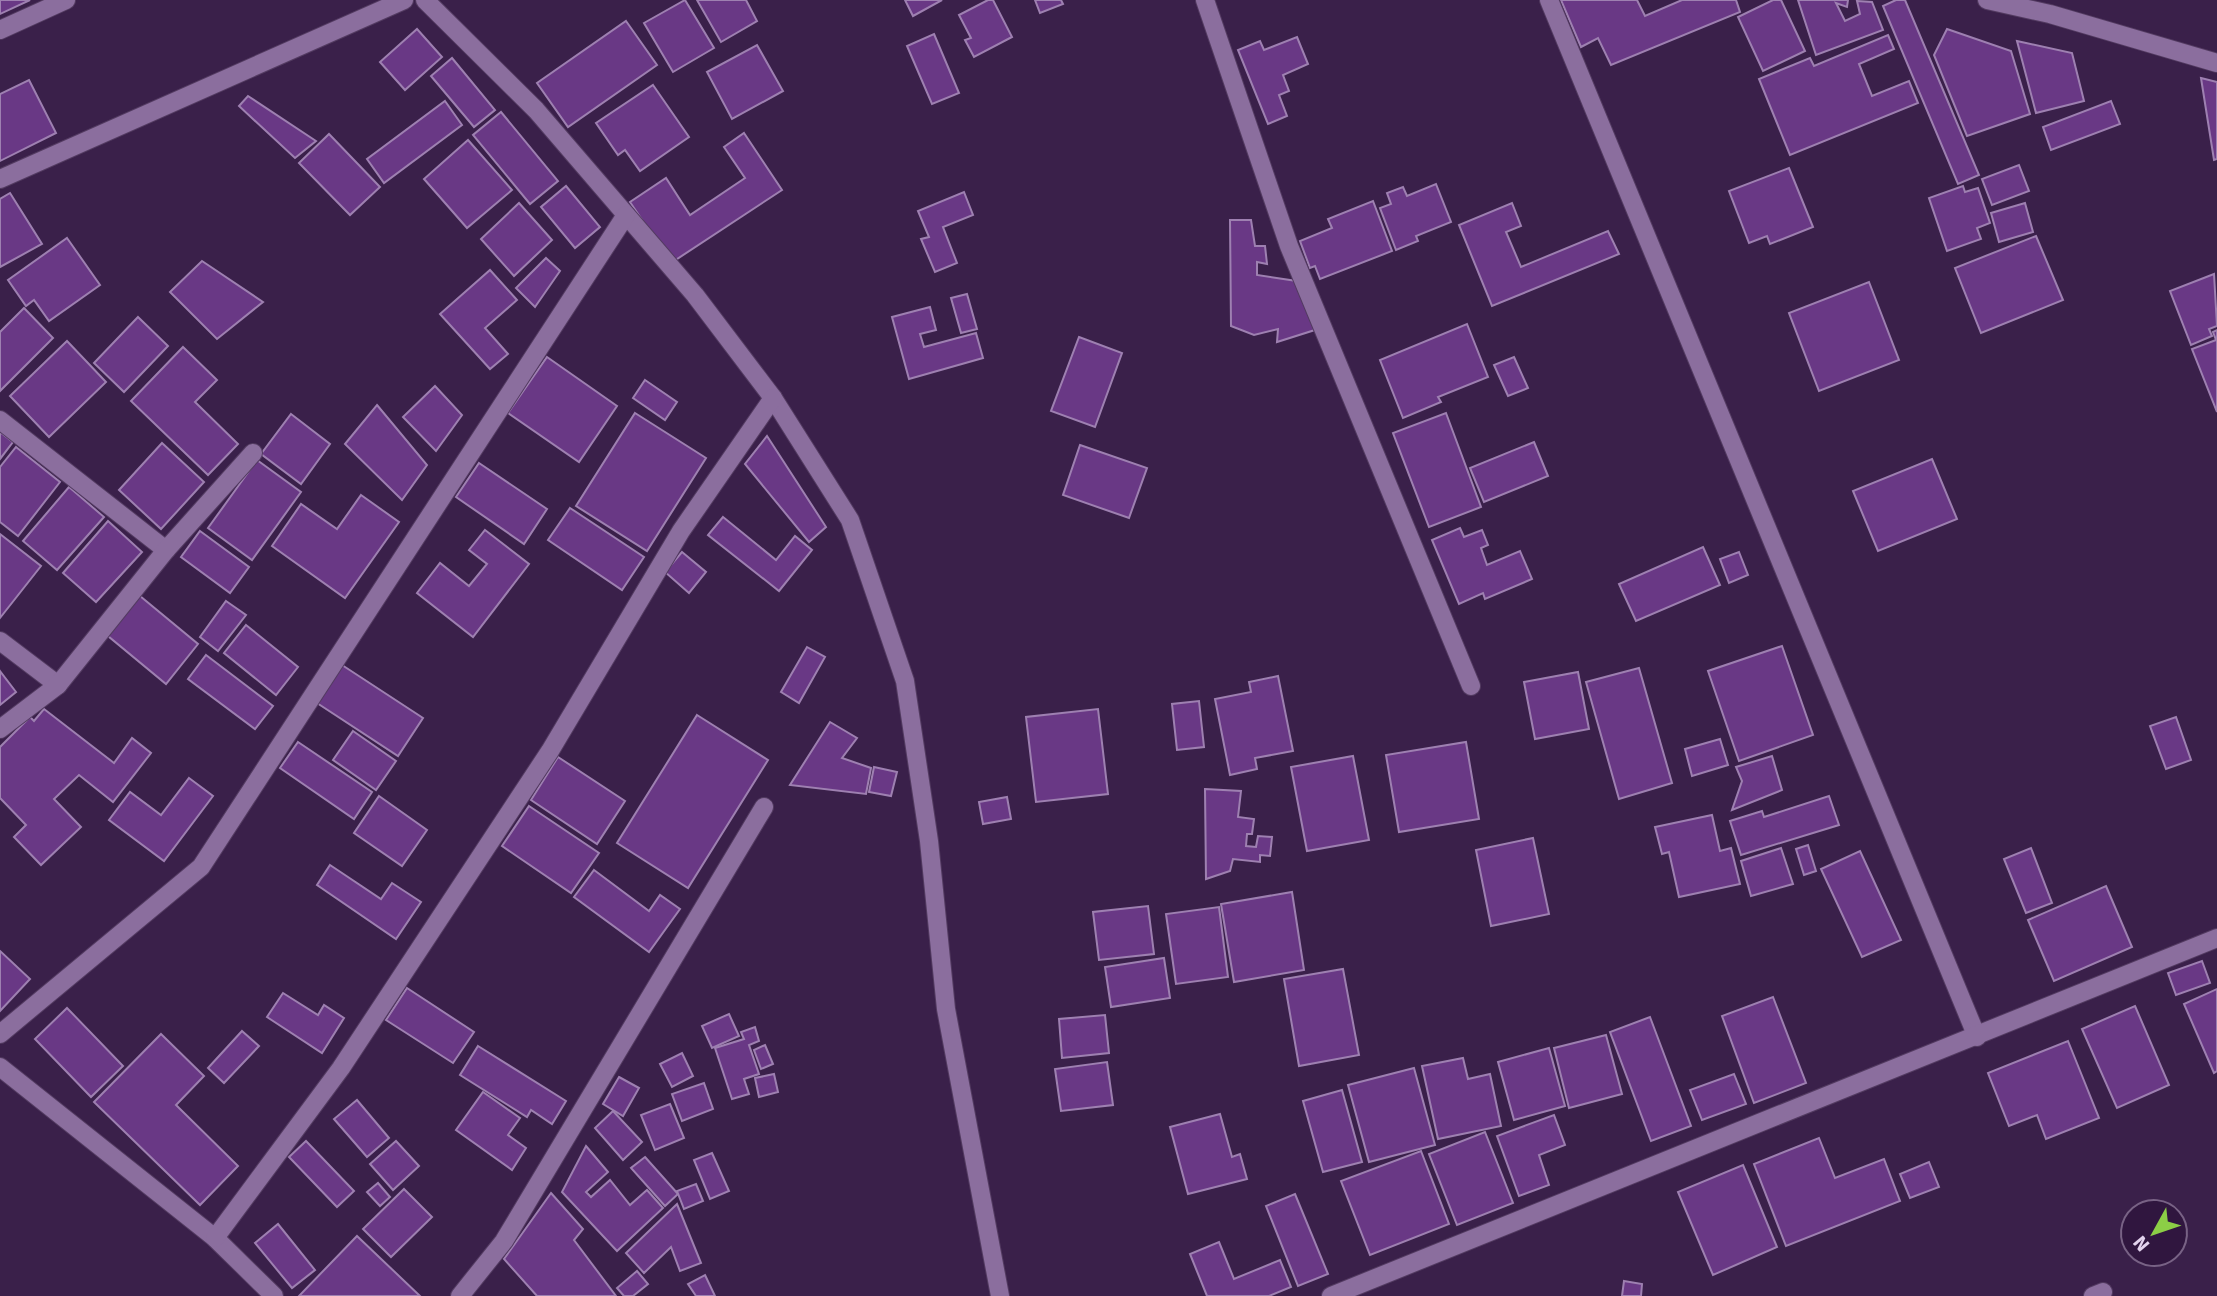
<svg xmlns="http://www.w3.org/2000/svg" width="2217" height="1296" viewBox="0 0 2217 1296" font-family="Signika,sans-serif">
<rect width="100%" height="100%" fill="#3a204a"/>
<g fill="#693885" stroke="#9e80b1" stroke-width="2">
<path d="M0 0H30L0 14Z"/>
<path d="M685 0 714 48 673 72 644 23Z"/>
<path d="M697 0H746L757 21 721 42Z"/>
<path d="M905 0H942L913 16Z"/>
<path d="M988 0H993L1012 37 974 57 965 40 971 38 959 15Z"/>
<path d="M1035 0H1061L1063 4 1040 13Z"/>
<path d="M1561 0H1637L1645 16 1682 0H1736L1740 12 1611 65 1598 38 1581 47Z"/>
<path d="M1773 0H1781L1805 51 1763 71 1738 17Z"/>
<path d="M1798 0H1848L1847 7 1836 3 1845 21 1860 14 1857 1 1872 2 1883 30 1816 55Z"/>
<path d="M1896 0H1905L1979 175 1958 184 1883 6Z"/>
<path d="M626 21 657 65 568 127 537 83Z"/>
<path d="M417 29 442 57 405 90 380 62Z"/>
<path d="M1947 29 2011 51 2030 114 1967 136 1934 55Z"/>
<path d="M934 34 959 93 932 104 907 46Z"/>
<path d="M1888 35 1894 49 1859 64 1872 96 1909 81 1918 103 1790 155 1759 79 1810 58 1814 66Z"/>
<path d="M1297 37 1308 64 1283 75 1289 91 1279 95 1287 116 1268 124 1238 50 1260 41 1264 50Z"/>
<path d="M2017 41 2072 53 2084 101 2036 113Z"/>
<path d="M757 45 783 91 732 119 707 72Z"/>
<path d="M452 58 495 110 474 127 431 76Z"/>
<path d="M2201 78 2217 82V159L2214 160Z"/>
<path d="M29 80 56 133 0 161V94Z"/>
<path d="M653 85 689 137 640 171 625 150 618 155 596 123Z"/>
<path d="M248 96 316 141 295 158 239 106Z"/>
<path d="M445 101 462 125 384 183 367 159Z"/>
<path d="M2111 101 2120 124 2051 150 2043 127Z"/>
<path d="M501 112 558 181 530 204 473 135Z"/>
<path d="M744 133 782 190 671 263 630 202 666 178 690 215 745 178 724 147Z"/>
<path d="M329 134 380 187 350 215 299 163Z"/>
<path d="M468 140 512 190 467 228 424 179Z"/>
<path d="M2019 165 2029 191 1992 205 1982 179Z"/>
<path d="M1789 168 1813 227 1770 244 1767 236 1749 243 1729 191Z"/>
<path d="M1436 184 1451 222 1416 236 1418 241 1396 250 1380 208 1391 204 1387 193 1403 187 1407 196Z"/>
<path d="M566 186 600 227 575 248 541 207Z"/>
<path d="M1963 186 1965 192 1978 188 1990 223 1977 228 1981 239 1947 251 1929 198Z"/>
<path d="M964 192 973 215 943 227 957 263 935 272 921 239 929 237 918 211Z"/>
<path d="M10 193 42 244 0 267V199Z"/>
<path d="M1373 201 1392 251 1320 279 1315 266 1310 268 1300 241 1332 228 1328 219Z"/>
<path d="M519 203 552 240 514 276 481 239Z"/>
<path d="M1512 203 1521 226 1506 232 1521 267 1608 231 1619 254 1492 306 1459 225Z"/>
<path d="M2025 203 2033 232 1999 242 1991 213Z"/>
<path d="M1230 220H1251L1255 246H1265L1267 264 1257 262V275L1303 282 1318 329 1277 342 1278 329 1254 335 1231 326Z"/>
<path d="M2036 236 2063 300 1981 333 1955 268Z"/>
<path d="M67 238 100 285 49 321 34 300 26 306 8 280Z"/>
<path d="M546 258 560 271 535 307 516 288Z"/>
<path d="M202 261 263 302 217 339 170 292Z"/>
<path d="M490 270 517 300 485 328 508 354 490 369 440 314Z"/>
<path d="M2214 274 2217 326 2209 329 2212 336 2191 345 2170 291Z"/>
<path d="M1869 282 1899 360 1819 391 1789 313Z"/>
<path d="M967 294 977 329 961 333 951 298Z"/>
<path d="M930 307 936 330 920 334 924 347 976 333 983 358 909 379 892 317Z"/>
<path d="M24 308 53 338 0 391V332Z"/>
<path d="M138 317 168 346 124 392 94 363Z"/>
<path d="M1467 324 1488 377 1438 397 1441 402 1403 418 1380 360Z"/>
<path d="M2217 330V412L2192 349 2216 340 2213 332Z"/>
<path d="M1079 337 1122 353 1095 427 1051 411Z"/>
<path d="M67 341 106 382 49 437 10 396Z"/>
<path d="M183 347 217 380 195 402 238 444 208 475 131 401Z"/>
<path d="M547 357 617 406 579 462 508 413Z"/>
<path d="M1514 357 1528 388 1508 396 1494 365Z"/>
<path d="M645 380 677 402 665 420 633 398Z"/>
<path d="M435 386 462 415 436 451 403 417Z"/>
<path d="M377 405 427 465 402 500 345 444Z"/>
<path d="M635 413 706 458 647 551 576 506Z"/>
<path d="M1446 413 1481 507 1429 527 1393 433Z"/>
<path d="M291 414 330 444 301 484 261 454Z"/>
<path d="M0 432 13 442 0 459Z"/>
<path d="M767 436 826 527 809 542 745 464Z"/>
<path d="M1534 442 1548 476 1484 502 1470 468Z"/>
<path d="M162 443 204 482 161 529 119 490Z"/>
<path d="M1080 445 1147 468 1129 518 1063 495Z"/>
<path d="M16 447 60 482 18 536 0 522V467Z"/>
<path d="M1932 459 1957 519 1878 551 1853 491Z"/>
<path d="M257 460 301 492 252 560 208 528Z"/>
<path d="M479 463 547 509 524 544 456 497Z"/>
<path d="M69 487 104 517 57 570 23 541Z"/>
<path d="M361 495 399 522 345 598 272 546 301 504 337 529Z"/>
<path d="M570 508 644 557 622 590 548 540Z"/>
<path d="M723 517 776 560 795 536 812 550 779 591 708 535Z"/>
<path d="M108 521 142 552 96 602 63 573Z"/>
<path d="M1460 528 1464 537 1482 530 1488 545 1481 548 1487 565 1520 551 1532 579 1485 599 1483 593 1459 604 1432 540Z"/>
<path d="M485 530 529 564 473 637 417 593 440 563 469 586 487 564 469 550Z"/>
<path d="M200 531 249 567 230 593 181 557Z"/>
<path d="M0 534 41 566 0 618Z"/>
<path d="M1703 547 1720 585 1636 621 1619 584Z"/>
<path d="M682 552 706 572 689 593 665 572Z"/>
<path d="M1739 552 1748 575 1729 583 1720 559Z"/>
<path d="M140 596 198 644 166 684 108 636Z"/>
<path d="M226 601 246 615 218 651 200 637Z"/>
<path d="M246 625 298 667 276 695 224 653Z"/>
<path d="M1782 646 1813 735 1739 761 1708 671Z"/>
<path d="M807 647 825 657 799 703 781 692Z"/>
<path d="M206 655 273 706 255 729 188 679Z"/>
<path d="M342 665 423 718 398 756 317 703Z"/>
<path d="M1639 668 1672 783 1619 799 1586 682Z"/>
<path d="M0 671 16 692 0 705Z"/>
<path d="M1578 672 1589 729 1535 739 1524 682Z"/>
<path d="M1278 676 1293 751 1255 758 1257 769 1230 775 1215 699 1251 692 1249 682Z"/>
<path d="M1199 701 1204 747 1177 750 1172 704Z"/>
<path d="M44 709 114 763 132 738 151 753 113 802 79 775 54 799 81 827 41 865 14 837 26 825 0 798V747L30 717 34 721Z"/>
<path d="M1098 709 1108 794 1036 802 1026 717Z"/>
<path d="M697 715 768 760 688 888 617 843Z"/>
<path d="M2176 717 2191 760 2166 769 2150 726Z"/>
<path d="M830 722 857 738 842 758 871 768 866 794 790 785Z"/>
<path d="M353 731 396 761 376 790 333 760Z"/>
<path d="M1720 739 1728 765 1692 776 1685 749Z"/>
<path d="M298 742 372 792 354 819 280 768Z"/>
<path d="M1466 742 1479 819 1399 832 1386 755Z"/>
<path d="M1353 756 1369 840 1307 851 1291 767Z"/>
<path d="M1772 756 1782 790 1732 810 1742 781 1736 767Z"/>
<path d="M558 757 625 801 597 844 531 800Z"/>
<path d="M874 767 897 772 891 796 869 792Z"/>
<path d="M189 778 213 796 164 861 109 820 130 792 161 815Z"/>
<path d="M1205 789 1241 791 1238 817 1254 819 1252 834H1247L1246 846 1256 847 1258 836 1272 837 1270 856 1260 855V862L1233 859 1230 871 1206 879Z"/>
<path d="M379 796 427 830 402 866 354 833Z"/>
<path d="M1829 796 1839 825 1741 855 1730 821 1762 811 1764 817Z"/>
<path d="M1007 797 1011 819 983 824 979 802Z"/>
<path d="M529 806 599 853 571 893 502 846Z"/>
<path d="M1712 815 1720 851 1731 848 1740 884 1679 897 1669 852 1662 854 1655 827Z"/>
<path d="M1533 838 1549 914 1491 926 1476 850Z"/>
<path d="M1808 845 1816 871 1804 875 1796 849Z"/>
<path d="M1781 848 1793 884 1751 896 1741 861Z"/>
<path d="M2031 848 2052 903 2026 913 2004 859Z"/>
<path d="M1860 851 1901 940 1862 957 1821 869Z"/>
<path d="M330 865 381 899 392 883 421 902 396 939 317 885Z"/>
<path d="M594 870 649 911 660 895 680 909 649 952 574 897Z"/>
<path d="M2106 886 2132 947 2054 981 2028 920Z"/>
<path d="M1292 892 1304 970 1234 982 1221 904Z"/>
<path d="M1148 906 1154 954 1099 960 1093 912Z"/>
<path d="M1219 907 1228 977 1176 984 1166 914Z"/>
<path d="M0 951 30 979 0 1011Z"/>
<path d="M1164 958 1170 998 1111 1007 1105 967Z"/>
<path d="M2202 961 2210 983 2176 995 2168 973Z"/>
<path d="M1343 969 1359 1055 1299 1066 1284 979Z"/>
<path d="M407 988 474 1032 453 1063 386 1020Z"/>
<path d="M2217 989V1071L2214 1073 2184 1004Z"/>
<path d="M283 993 318 1015 324 1005 344 1018 322 1053 267 1017Z"/>
<path d="M1773 997 1806 1083 1754 1103 1722 1016Z"/>
<path d="M2135 1006 2169 1085 2117 1108 2082 1029Z"/>
<path d="M67 1008 123 1066 91 1097 35 1039Z"/>
<path d="M729 1014 739 1036 712 1048 702 1026Z"/>
<path d="M1105 1015 1109 1053 1062 1058 1059 1019Z"/>
<path d="M1650 1017 1691 1126 1651 1141 1610 1032Z"/>
<path d="M755 1027 759 1041 749 1045 759 1074 744 1079 749 1094 732 1099 715 1048 744 1039 741 1032Z"/>
<path d="M242 1031 259 1046 224 1083 208 1068Z"/>
<path d="M161 1034 204 1076 176 1105 238 1166 200 1205 94 1102Z"/>
<path d="M1606 1035 1622 1094 1569 1108 1554 1048Z"/>
<path d="M2068 1041 2099 1118 2046 1139 2037 1115 2009 1126 1988 1073Z"/>
<path d="M765 1045 773 1064 761 1069 754 1050Z"/>
<path d="M478 1046 566 1101 552 1124 531 1110 527 1117 460 1075Z"/>
<path d="M1549 1048 1565 1106 1514 1120 1498 1062Z"/>
<path d="M682 1053 693 1076 672 1087 660 1064Z"/>
<path d="M1463 1058 1468 1079 1490 1074 1501 1126 1438 1139 1422 1066Z"/>
<path d="M1107 1062 1113 1105 1061 1111 1055 1069Z"/>
<path d="M1414 1068 1435 1145 1369 1162 1348 1085Z"/>
<path d="M774 1074 778 1092 759 1097 755 1078Z"/>
<path d="M1734 1074 1746 1104 1702 1120 1690 1090Z"/>
<path d="M619 1077 639 1088 623 1116 603 1104Z"/>
<path d="M704 1083 713 1109 682 1121 672 1094Z"/>
<path d="M1342 1090 1362 1162 1323 1172 1303 1101Z"/>
<path d="M483 1092 520 1118 508 1135 526 1148 512 1170 456 1130Z"/>
<path d="M357 1100 389 1138 367 1157 334 1119Z"/>
<path d="M670 1104 684 1138 655 1150 641 1115Z"/>
<path d="M613 1111 642 1142 623 1160 595 1128Z"/>
<path d="M1220 1114 1232 1157 1240 1154 1247 1179 1188 1194 1170 1127Z"/>
<path d="M1554 1115 1565 1145 1539 1155 1549 1185 1519 1196 1497 1136Z"/>
<path d="M1485 1132 1513 1203 1457 1225 1429 1154Z"/>
<path d="M1819 1138 1835 1178 1884 1159 1900 1201 1786 1246 1754 1164Z"/>
<path d="M306 1141 354 1191 337 1207 289 1157Z"/>
<path d="M396 1141 419 1166 393 1190 370 1164Z"/>
<path d="M586 1146 608 1172 586 1192 591 1197 610 1180 630 1205 647 1190 663 1208 617 1251 562 1192Z"/>
<path d="M1421 1151 1449 1224 1370 1255 1341 1181Z"/>
<path d="M712 1153 729 1191 710 1199 694 1160Z"/>
<path d="M645 1157 678 1194 665 1206 631 1168Z"/>
<path d="M1929 1162 1939 1187 1910 1198 1900 1174Z"/>
<path d="M1743 1165 1777 1247 1713 1275 1678 1192Z"/>
<path d="M378 1183 390 1197 380 1206 367 1192Z"/>
<path d="M696 1184 703 1201 684 1209 677 1191Z"/>
<path d="M404 1189 432 1217 391 1257 363 1229Z"/>
<path d="M551 1193 583 1229 574 1240 616 1296H537L504 1259Z"/>
<path d="M1295 1194 1328 1274 1298 1286 1266 1206Z"/>
<path d="M677 1204 701 1263 680 1271 671 1247 644 1273 626 1253Z"/>
<path d="M278 1224 315 1270 292 1288 255 1243Z"/>
<path d="M357 1236 420 1296H299Z"/>
<path d="M1219 1242 1234 1279 1280 1260 1291 1287 1269 1296H1207L1190 1254Z"/>
<path d="M637 1271 648 1284 633 1296H624L617 1288Z"/>
<path d="M705 1275 715 1296H696L688 1284Z"/>
<path d="M1624 1281 1642 1284 1641 1296H1622Z"/>
</g>
<g fill="none" stroke-linecap="round" stroke-linejoin="round">
<g stroke="#533b61" stroke-width="20">
<path id="service" d="M1205 0 1289 246 1471 686"/>
</g>
<g stroke="#533b61" stroke-width="20">
<g id="minor">
<path d="M425 0 536 110 695 295 773 398 850 520 905 681 929 841 946 1009 1000 1296"/>
<path d="M1549 0 1977 1037"/>
<path d="M1987 0 2050 14 2217 63"/>
<path d="M0 30 66 0"/>
<path d="M0 179 404 0"/>
<path d="M0 420 166 550"/>
<path d="M0 641 58 685"/>
<path d="M0 729 58 685 166 550 253 453"/>
<path d="M0 1034 201 867 626 215"/>
<path d="M0 1067 215 1238 274 1296"/>
<path d="M215 1238 341 1068 550 751 681 531 773 398"/>
<path d="M460 1296 504 1241 764 807"/>
<path d="M1331 1296 2217 938"/>
<path d="M2093 1296 2103 1292"/>
</g>
</g>
<use href="#service" stroke="#8b6e9e" stroke-width="18"/>
<use href="#minor" stroke="#8b6e9e" stroke-width="18"/>
</g>
<g transform="translate(2154 1233) rotate(230)"><circle r="33" fill="#30163f" stroke="#786285" stroke-width="2"/>
<path d="M0-5L12 26L0 18L-12 26Z" fill="#8cce46"/>
<text y="-10" font-size="19" font-weight="bold" text-anchor="middle" fill="#e3d3ee">N</text>
</g>
</svg>
